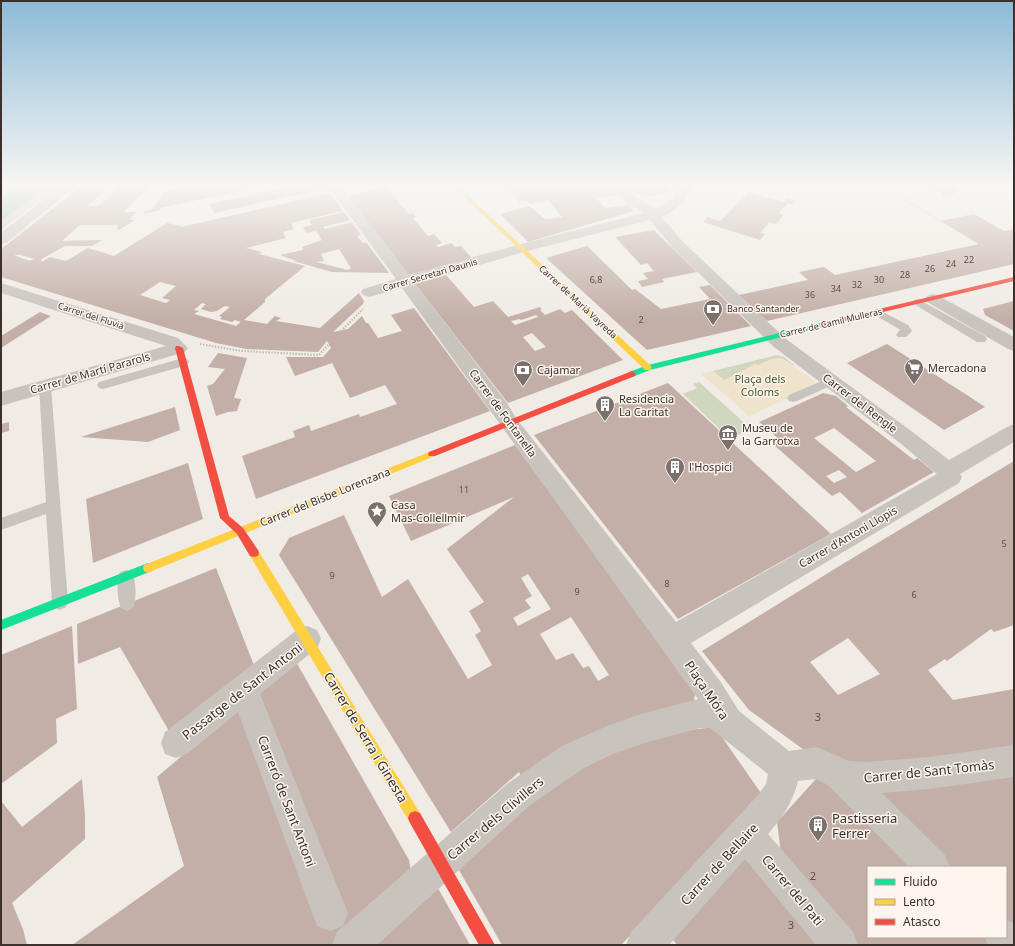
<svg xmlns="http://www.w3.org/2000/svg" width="1015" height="946" viewBox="0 0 1015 946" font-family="'Noto Sans',sans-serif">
<rect width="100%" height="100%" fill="#f0ebe5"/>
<g fill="#d1d6bf">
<path d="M49 186H59L1 230V221Z"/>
<path d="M777 355 784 357 794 365H793L783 359H772L724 380 713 371Z"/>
<path d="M699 382 751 429 730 439 683 394 697 388 693 384Z"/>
</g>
<path fill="#efe3cc" d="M778 358 783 359 804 374H806L816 385 749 416 701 374 713 371 724 380 755 364 758 365 772 359Z"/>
<path fill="#a1c2c1" d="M18 186H49L1 221V197Z"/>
<g fill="#c3afa7" fill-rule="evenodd">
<path d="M82 186H110L87 206H98L121 186H151L123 212H136L129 220H135L119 230 116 229 119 225H80L62 241 102 240 92 246H65L40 260 43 261 50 257 66 261 88 248 114 256 167 223 182 226 181 227 330 193 343 211 291 223 294 229 283 232 286 238 246 248 262 252 259 254 305 266 265 299V302L244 320 267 324 275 316 281 318 276 321 320 328 359 293 364 301 363 304 333 332 348 329 362 316 366 323H368L378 338 402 331 391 315 414 308 490 411 256 499 242 456 295 437 293 431 309 425 311 431 359 414 360 417 397 404 385 385 350 398 332 363 295 376 286 357H323L331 348 327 341 318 352 246 349 216 343 1 277V249ZM14 255H21L34 259 29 261ZM160 282 176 286 162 298 170 300 166 303 140 295ZM202 303 206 304 201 309 211 312 217 311 225 306 230 307 219 316 222 317 220 319 232 322 235 320 241 322 236 326 194 314 199 311 194 310Z"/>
<path d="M190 186H258V187L160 208 161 210 143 214 145 211 151 210 166 191Z"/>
<path d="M292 186H326L327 188 214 213 210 204Z"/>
<path d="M507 186H537L538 189 552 186H609L618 195 596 198 606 208 628 205 634 211 528 242 500 214 529 206 545 219 562 217 549 201 529 204 527 201 519 202Z"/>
<path d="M625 186H670L669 190 665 193 651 196 638 194Z"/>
<path d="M923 186H945L953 188 957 193 942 196 941 190 923 188Z"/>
<path d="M386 187 409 214 413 213 416 217 413 218 428 236 434 234 442 243 436 245 438 247 451 243 455 247 461 246 472 258 409 275 348 196Z"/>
<path d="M749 192 783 202 786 198 797 201 793 205 788 203 779 213 784 215 776 224 769 223 760 233 765 234 760 240 703 222 708 217 720 221Z"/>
<path d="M344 212 350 220 323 227 325 229 352 222 361 235 357 236 363 243 366 242 389 273 332 272 293 261H296L280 255 303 250 302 247 322 240 316 231 306 233 303 227 312 225 309 220ZM339 249 351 268 348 270 316 262 324 261 321 254Z"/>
<path d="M974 214 1004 231 1014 229V264L767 321 739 295 808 280 799 272 824 267 835 275 979 244 941 221Z"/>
<path d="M654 230 666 242 697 272 662 279 664 282 642 287 638 281 648 279 643 273 654 271 647 263 641 265 615 237Z"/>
<path d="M587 246 632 290 635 289 661 309 710 299 699 287 710 285 751 326 647 350 546 258Z"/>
<path d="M446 275 474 307 493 301 508 317 540 307 542 309 540 310 545 315 560 309 565 313 572 310 623 360 508 403 415 284ZM536 315 538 317 515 325 511 321 519 319 521 320ZM532 333 546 347 535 351 523 337Z"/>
<path d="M1014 301V331L985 315 983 309Z"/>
<path d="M40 312 51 316 1 348V336Z"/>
<path d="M887 344 970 397 985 407 944 430 847 363Z"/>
<path d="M218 353 247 358 234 398 241 399 237 411 228 412 216 416 207 386 213 384 225 369 208 367Z"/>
<path d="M668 383 831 534 678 619 534 435Z"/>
<path d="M823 393 836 396 848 406 846 407 914 460 917 458 934 472 862 513 840 492 832 496 774 445 781 441 759 422ZM834 428 876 461 856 472 814 438ZM839 470 847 477 834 483 826 476Z"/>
<path d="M175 407 180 430 148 442 81 437Z"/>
<path d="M9 422V431L1 433V424Z"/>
<path d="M515 445 696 691 693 703 523 780 519 772 451 832 279 555 289 538 344 515 382 597 408 579 468 679 492 665 475 635 481 631 469 611 484 602 447 549 514 497 411 541 389 496ZM528 574 551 609 518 626 513 618 531 608 525 600 532 596 521 578ZM571 617 609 675 598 681 589 666 583 668 573 653 556 660 540 634Z"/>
<path d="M1014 461V625L994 632 991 629 947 661 945 659 928 670 953 700 1014 689V753L874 769 807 752 749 710 702 651 841 565ZM848 638 880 674 838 695 810 662Z"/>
<path d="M188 463 203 519 93 563 86 499Z"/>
<path d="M216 568 255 668 169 731 120 647 78 664 77 624Z"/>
<path d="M72 626 77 709 56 719 57 743 1 784V655Z"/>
<path d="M295 660 409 860 411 871 336 945H72L184 866 157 777Z"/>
<path d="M715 727 763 796 621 945H502L459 870 542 786 646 735Z"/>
<path d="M1014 769V939L1006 931V867H942L867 793Z"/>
<path d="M824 770 921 867H868V937H990L998 945H855L782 862 777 822Z"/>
<path d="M82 779 85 816V839L12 903 23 929 27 945H1V801L22 827Z"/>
<path d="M749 853 824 945H677L671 937Z"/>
<path d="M435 883 470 945H366Z"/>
</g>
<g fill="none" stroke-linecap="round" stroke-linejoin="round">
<path stroke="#c2bbb6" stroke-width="1.5" stroke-dasharray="1.5 1.5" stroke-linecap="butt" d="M909 198 906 200 1010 262"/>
<g stroke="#c2bbb6" stroke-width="2" stroke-dasharray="1.5 1.5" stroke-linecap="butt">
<path d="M341 331 363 309"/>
<path d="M200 344 242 351 319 355 329 344"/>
</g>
<g fill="#c9c3be" fill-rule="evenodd">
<path d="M918 299 985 336 987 339 985 342H977L914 304 913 302 914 300Z"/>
<path d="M877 309 908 325 912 331 906 337H898L896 335 900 330 899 329 873 314 872 312 873 310Z"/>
<path d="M183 358 187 359 189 362 187 365 103 389 99 388 97 385 99 382Z"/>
<path d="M831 377 835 378 837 381 835 384 797 401 793 402 789 401 787 398 789 395Z"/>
<path d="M45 382 49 383 51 386 68 602 66 607 60 610 54 607 52 602 46 514 1 530V518L46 502 39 386 41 383Z"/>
<path d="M126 570 132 572C136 581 137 599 133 608L127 611 121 608C117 599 116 581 120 572Z"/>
</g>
<g fill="#c9c3be" fill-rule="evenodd">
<path d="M61 186H76L6 243 1 244V233Z"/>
<path d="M328 186H341L409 275 517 245 644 213 626 203 611 186H625L636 197 656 209 673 198 680 186H693C687 201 677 210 662 217L682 241 786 339 914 433 949 460 1007 427 1014 424V442L960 474 962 477 959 483 691 643 720 681 739 711 789 751 817 747 849 761 866 762 930 757 1014 745V777L930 789 882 793 945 855 950 867H909L828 785 816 779 798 781C793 802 782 818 768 834L853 932 858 945H816L745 859 669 945H626L631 932 758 795 766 784 768 774 710 728H700L641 744 613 754 584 768 529 806 377 945H332L337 932 507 784 562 746 607 726 641 714 698 699 402 288 369 297 363 295 361 292 363 289 396 279ZM650 220 672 247 774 347 900 443 937 474 676 622 516 418 507 403 415 284 527 251Z"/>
<path d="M1 283 178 338 188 348 185 352 1 406V392L166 346 1 293Z"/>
<path d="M933 294 939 296 1014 337V351L1008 349 927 302 925 299 927 296Z"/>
<path d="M307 626 317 630 321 639 317 648 260 694 348 913 343 926 330 931 317 926 238 712 187 754 176 758 165 754 161 743 165 732 297 630Z"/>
<path d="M1006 920 1014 923V945H988L985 937H1006Z"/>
</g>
<g fill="#16e098" fill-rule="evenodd">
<path d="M824 322H826V326L650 370 632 377 628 374 629 372 648 365Z"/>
<path d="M148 563 152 565 153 568 152 571 1 630V620Z"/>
</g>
<g fill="#ffcf43" fill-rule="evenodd">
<path d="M453 186H458L651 366V370H645Z"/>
<path d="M432 451 435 452 436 454 435 456 152 571 148 573 144 571 143 568 144 565Z"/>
<path d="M254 549 258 550 420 813 422 818 420 823 415 825 410 823 250 556 249 553 250 550Z"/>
</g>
<g fill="#f24e42" fill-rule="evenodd">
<path d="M1014 277V281L824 326 820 324 824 322Z"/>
<path d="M176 346H179L183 348 229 516 243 528 258 550 259 553 258 556 254 557 250 556 237 534 220 518 175 348Z"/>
<path d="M632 371 636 374 635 376 435 456H429L428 454 429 452Z"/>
<path d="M415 811 420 813 495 945H479L410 823 408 818 410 813Z"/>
</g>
</g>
<linearGradient id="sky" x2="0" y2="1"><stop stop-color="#8bbad8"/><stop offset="0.58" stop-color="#f8f6f3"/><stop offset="1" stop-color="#f8f6f3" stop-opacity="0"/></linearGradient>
<rect width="1015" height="319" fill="url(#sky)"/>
<defs>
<g id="bank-pin" transform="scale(1)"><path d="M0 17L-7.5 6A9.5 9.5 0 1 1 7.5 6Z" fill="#7a716c" stroke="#fbf5ee"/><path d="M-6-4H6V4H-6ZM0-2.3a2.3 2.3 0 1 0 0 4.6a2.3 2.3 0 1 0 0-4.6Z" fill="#fff"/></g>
<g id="supermarket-pin" transform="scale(1)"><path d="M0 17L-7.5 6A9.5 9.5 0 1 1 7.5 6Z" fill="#7a716c" stroke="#fbf5ee"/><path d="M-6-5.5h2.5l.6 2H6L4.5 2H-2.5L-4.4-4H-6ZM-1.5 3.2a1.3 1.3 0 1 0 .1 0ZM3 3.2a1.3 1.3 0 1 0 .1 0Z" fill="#fff"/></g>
<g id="building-pin" transform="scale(1)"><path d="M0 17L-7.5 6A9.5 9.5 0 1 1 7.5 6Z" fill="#7a716c" stroke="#fbf5ee"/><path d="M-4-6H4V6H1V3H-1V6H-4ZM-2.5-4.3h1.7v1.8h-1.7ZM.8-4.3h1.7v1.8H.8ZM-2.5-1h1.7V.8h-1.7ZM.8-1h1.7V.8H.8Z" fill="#fff"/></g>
<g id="museum-pin" transform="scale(1)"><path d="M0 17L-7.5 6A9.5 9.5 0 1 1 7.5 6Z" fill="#7a716c" stroke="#fbf5ee"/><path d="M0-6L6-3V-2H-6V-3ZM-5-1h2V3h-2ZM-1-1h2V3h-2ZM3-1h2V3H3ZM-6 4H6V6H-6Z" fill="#fff"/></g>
<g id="sight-pin" transform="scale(1)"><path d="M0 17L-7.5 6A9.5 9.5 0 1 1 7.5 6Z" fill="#7a716c" stroke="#fbf5ee"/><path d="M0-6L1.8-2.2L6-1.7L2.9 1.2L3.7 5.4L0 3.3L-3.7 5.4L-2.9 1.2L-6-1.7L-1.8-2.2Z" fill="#fff"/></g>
</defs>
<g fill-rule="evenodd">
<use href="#bank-pin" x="713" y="309"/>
<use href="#supermarket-pin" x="914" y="368"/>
<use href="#bank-pin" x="523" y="370"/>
<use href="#building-pin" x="605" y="405"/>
<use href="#museum-pin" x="728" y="434"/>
<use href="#building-pin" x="675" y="467"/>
<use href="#sight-pin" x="377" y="511"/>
<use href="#building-pin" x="818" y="825"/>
</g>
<g text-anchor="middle" stroke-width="3" stroke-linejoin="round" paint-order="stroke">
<g font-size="9" fill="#5d504a">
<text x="969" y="263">22</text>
<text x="951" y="267">24</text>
<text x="930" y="272">26</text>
<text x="905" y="278">28</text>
<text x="596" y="283">6,8</text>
<text x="879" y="283">30</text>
<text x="857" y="288">32</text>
<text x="836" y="292">34</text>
<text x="810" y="298">36</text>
<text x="641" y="323">2</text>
<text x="464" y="493">11</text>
<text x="1004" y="547">5</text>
<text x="332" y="579">9</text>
<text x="667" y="587">8</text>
<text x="577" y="595">9</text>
<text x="914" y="598">6</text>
</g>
<g font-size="9" fill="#3b302b" stroke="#fbf5ee">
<text transform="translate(430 275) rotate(-16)" y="3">Carrer Secretari Daunis</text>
<text transform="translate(578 302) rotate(43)" y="3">Carrer de Marià Vayreda</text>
<text transform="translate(91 316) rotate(18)" y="3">Carrer del Fluvià</text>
<text transform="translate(831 323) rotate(-13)" y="3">Carrer de Camil Mulleras</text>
</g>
<g font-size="9" fill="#3b302b" stroke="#fbf5ee" text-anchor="start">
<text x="727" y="312">Banco Santander</text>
</g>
<g font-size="11" fill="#3b302b" stroke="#fbf5ee" text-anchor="start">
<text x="928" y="372">Mercadona</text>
<text x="537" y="374">Cajamar</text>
<text x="619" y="403">Residencia<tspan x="619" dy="13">La Caritat</tspan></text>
<text x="742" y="432">Museu de<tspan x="742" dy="13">la Garrotxa</tspan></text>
<text x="689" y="471">l'Hospici</text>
<text x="391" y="509">Casa<tspan x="391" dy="13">Mas-Collellmir</tspan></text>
</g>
<g font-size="11" fill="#3b302b" stroke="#fbf5ee">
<text transform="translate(90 373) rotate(-16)" y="4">Carrer de Martí Pararols</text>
<text transform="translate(860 403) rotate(37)" y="4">Carrer del Rengle</text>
<text transform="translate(503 413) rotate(54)" y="4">Carrer de Fontanella</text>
<text transform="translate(325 497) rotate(-22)" y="4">Carrer del Bisbe Lorenzana</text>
<text transform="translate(848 537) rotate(-30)" y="4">Carrer d'Antoni Llopis</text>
</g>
<g font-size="11" fill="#4a5a2e" stroke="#fbf5ee">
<text x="760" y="383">Plaça dels<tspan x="760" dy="13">Coloms</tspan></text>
</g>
<g font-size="11" fill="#5d504a">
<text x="818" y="721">3</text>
<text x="813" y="880">2</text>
<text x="791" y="929">3</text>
</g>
<g font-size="13" fill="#3b302b" stroke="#fbf5ee">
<text transform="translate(707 690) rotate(56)" y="5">Plaça Móra</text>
<text transform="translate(242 691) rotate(-38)" y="5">Passatge de Sant Antoni</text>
<text transform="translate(366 737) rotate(59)" y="5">Carrer de Serra i Ginesta</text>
<text transform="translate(929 771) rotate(-6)" y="5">Carrer de Sant Tomàs</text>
<text transform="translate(287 801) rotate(69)" y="5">Carreró de Sant Antoni</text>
<text transform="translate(495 818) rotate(-40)" y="5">Carrer dels Clivillers</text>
<text transform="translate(719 864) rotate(-47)" y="5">Carrer de Bellaire</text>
<text transform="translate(793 890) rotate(50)" y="5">Carrer del Pati</text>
</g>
<g font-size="13" fill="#3b302b" stroke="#fbf5ee" text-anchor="start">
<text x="832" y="823">Pastisseria<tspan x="832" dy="15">Ferrer</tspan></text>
</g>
</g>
<rect width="1015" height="946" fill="none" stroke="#3b302b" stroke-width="4"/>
<rect x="867" y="866" width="140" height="72" fill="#fbf5ee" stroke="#aea6a0"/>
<rect x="875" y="879" width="20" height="6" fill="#16e098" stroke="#aea6a0"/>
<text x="903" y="886" font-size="12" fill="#3b302b">Fluido</text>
<rect x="875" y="899" width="20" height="6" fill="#ffcf43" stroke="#aea6a0"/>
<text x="903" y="906" font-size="12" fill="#3b302b">Lento</text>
<rect x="875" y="919" width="20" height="6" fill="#f24e42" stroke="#aea6a0"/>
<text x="903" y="926" font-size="12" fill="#3b302b">Atasco</text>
</svg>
